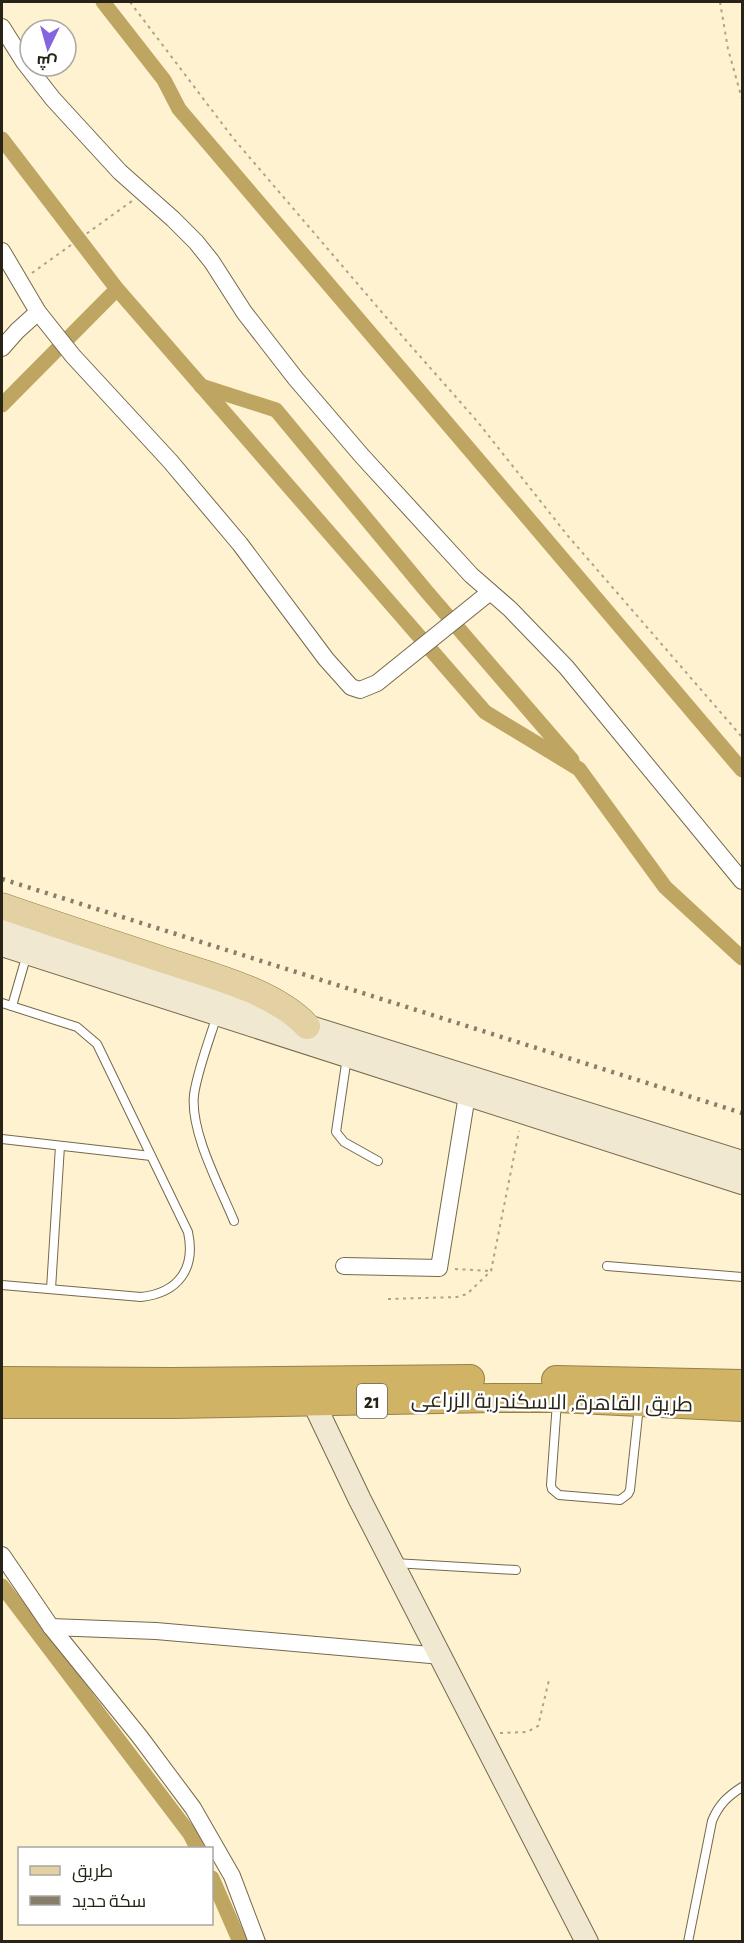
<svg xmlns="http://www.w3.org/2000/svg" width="744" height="1943" viewBox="0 0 744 1943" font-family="'Alegreya Sans',Cairo,sans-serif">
<rect width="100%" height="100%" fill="#fff2d1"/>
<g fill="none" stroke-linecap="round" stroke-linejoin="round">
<g stroke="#bea562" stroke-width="15">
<path d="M103 2 164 80 179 109C368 328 554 550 742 770"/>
<path d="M2 139 117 289 485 712 579 769 665 887 742 958"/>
<path d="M201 386 276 410 427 592 572 760"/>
<path d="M2 405 117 289"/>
<path d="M2 1586 190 1834 197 1848"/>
<path d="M212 1878 240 1942"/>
</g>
<g stroke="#74694b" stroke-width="10">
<g id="lane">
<path d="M2 1003 77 1027 97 1044 188 1232C196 1269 178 1293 141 1297L2 1285"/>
<path d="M12 1006 27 954"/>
<path d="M217 1015C210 1038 197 1072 194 1095 190 1132 220 1187 234 1221"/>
<path d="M347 1057 336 1132 344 1142 378 1161"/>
<path d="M2 1139 151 1156"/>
<path d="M607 1266 742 1277"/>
<path d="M51 1289 60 1146"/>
<path d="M557 1402 551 1485 552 1489 559 1495 620 1500 628 1494 630 1490 639 1406"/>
<path d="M394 1563 516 1570"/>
<path d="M688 1942 712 1821C719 1804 728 1796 742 1787"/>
</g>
</g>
<g stroke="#74694b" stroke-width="18">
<g id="street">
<path d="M2 27 24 62 53 99 120 172 173 219 196 242 212 262 244 312 296 379 362 456 471 575 510 609 566 667 742 881"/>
<path d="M2 251 38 312 73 356 170 461 240 544 326 659 351 687 360 690 377 683 490 592"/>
<path d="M2 348 17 331 38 312"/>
<path d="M344 1266 439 1268 467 1095"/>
<path d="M2 1555 51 1627 140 1737 193 1808 232 1876 257 1942"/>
<path d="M51 1627 156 1631 442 1656"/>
</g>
</g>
<g stroke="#74694b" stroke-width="24">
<g id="secondary">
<path d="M2 926 307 1026 742 1162"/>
<path d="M2 945 742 1183"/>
<path d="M307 1389 360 1500 587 1942"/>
</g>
</g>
<g stroke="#95814a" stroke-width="27">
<path id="primary" d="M2 906C54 924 106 941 158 958 205 974 274 990 307 1026"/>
</g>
<g stroke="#95814a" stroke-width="30">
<g id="highway">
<path d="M556 1380 742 1384"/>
<path d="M2 1381 173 1382 470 1379"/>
<path d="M2 1404H175L493 1398H558L742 1407"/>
</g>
</g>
<g stroke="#ada38a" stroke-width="2" stroke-dasharray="3 4.5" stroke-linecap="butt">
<path d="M130 2 233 138 403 337 477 421 568 536 742 737"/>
<path d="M720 2 728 49 742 99"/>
<path d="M32 273 132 201"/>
<path d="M455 1269 491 1271"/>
<path d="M388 1299 457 1297 467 1294 491 1271 519 1131"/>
<path d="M500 1733 527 1732 538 1726 549 1680"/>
</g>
<use href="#lane" stroke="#fff" stroke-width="8"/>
<use href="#street" stroke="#fff" stroke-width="16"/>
<use href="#secondary" stroke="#f1e8d1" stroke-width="22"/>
<use href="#primary" stroke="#e3d1a3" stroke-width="26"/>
<use href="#highway" stroke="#d0b365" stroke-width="28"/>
<path stroke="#877e69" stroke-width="4.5" stroke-dasharray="3 6" stroke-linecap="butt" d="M2 879 742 1113"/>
</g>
<g text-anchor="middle" stroke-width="5" stroke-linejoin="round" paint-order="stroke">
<rect fill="#fff" stroke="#68655d" stroke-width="1.5" x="357" y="1384" width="30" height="34" rx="4.5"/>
<g font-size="20" font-weight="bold" fill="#282317">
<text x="372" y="1408">21</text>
</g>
<g font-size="21" fill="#282317" stroke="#fff">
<text transform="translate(552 1402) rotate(1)" y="7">طريق القاهرة, الاسكندرية الزراعى</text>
</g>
</g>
<rect width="744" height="1943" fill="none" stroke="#282317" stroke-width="6"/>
<rect x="18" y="1847" width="195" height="78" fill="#ffffff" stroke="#a9a7a2" stroke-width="1.5"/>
<rect x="30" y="1866" width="30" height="9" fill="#e3d1a3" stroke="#a9a7a2" stroke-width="1.5"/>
<text x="72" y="1877" font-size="18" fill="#282317">طريق</text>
<rect x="30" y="1896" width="30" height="9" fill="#877e69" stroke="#a9a7a2" stroke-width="1.5"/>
<text x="72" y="1907" font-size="18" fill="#282317">سكة حديد</text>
<g transform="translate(48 48) rotate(185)"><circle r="28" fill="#ffffff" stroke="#a9a7a2" stroke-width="1.5"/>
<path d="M0-4.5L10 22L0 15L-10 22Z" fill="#8464df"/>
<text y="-9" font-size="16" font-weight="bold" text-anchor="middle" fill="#282317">ش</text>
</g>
</svg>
